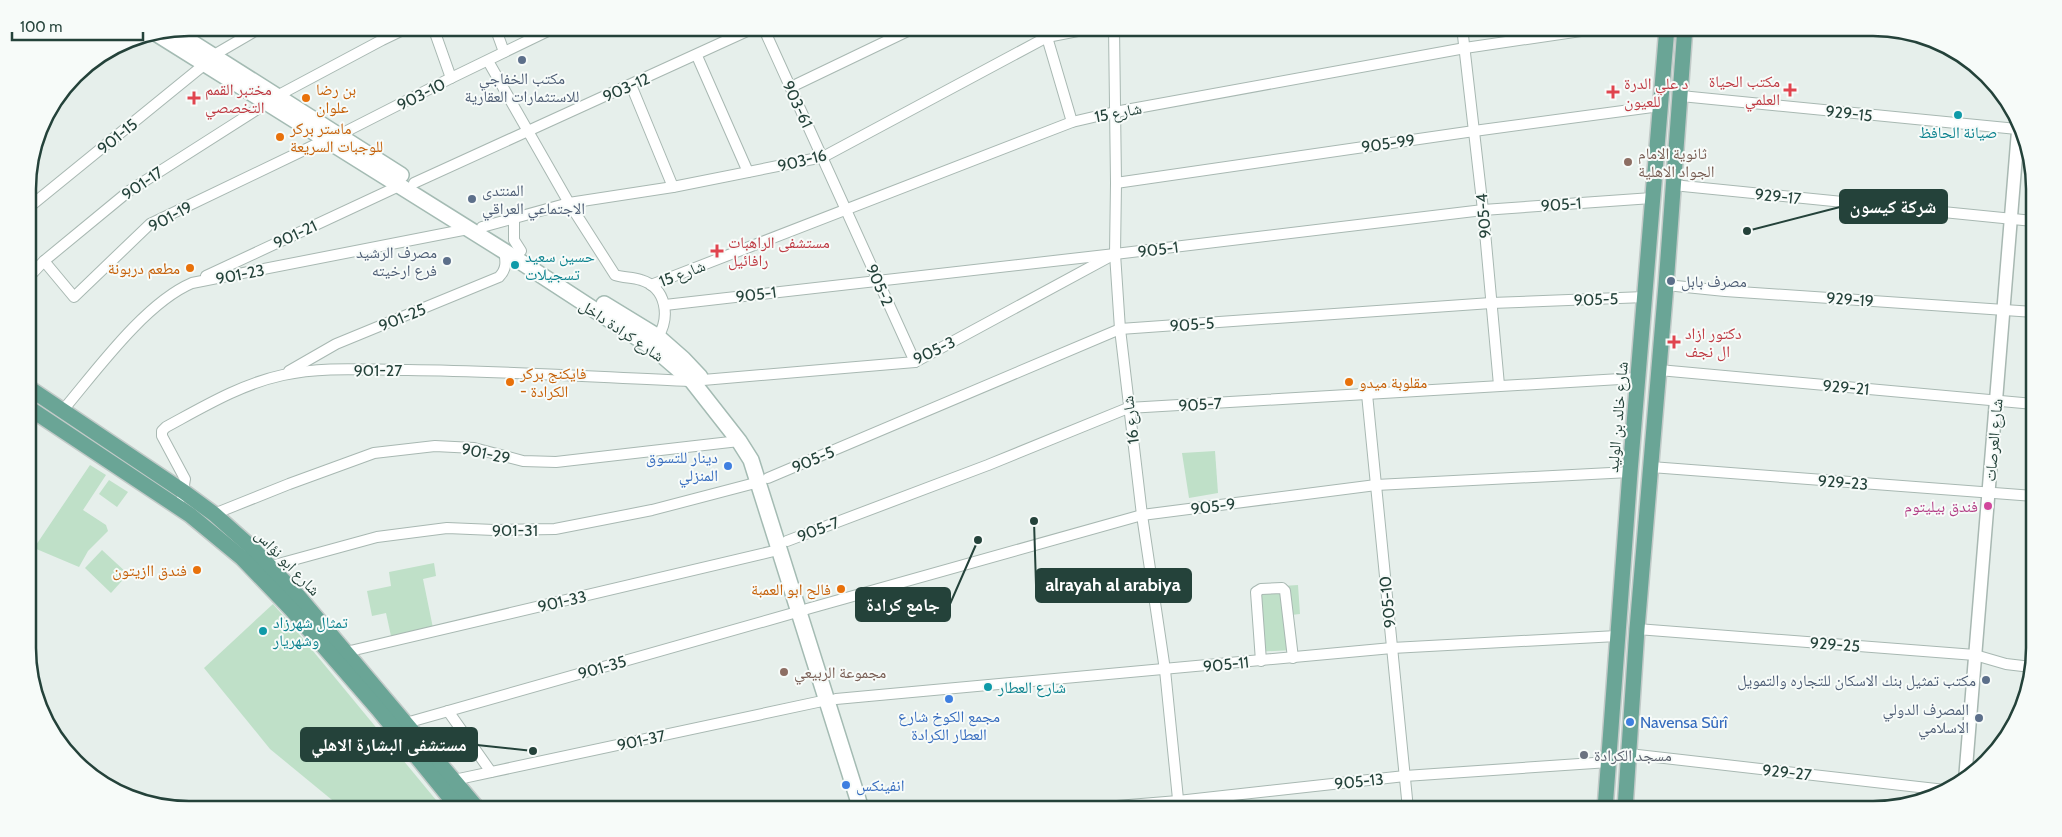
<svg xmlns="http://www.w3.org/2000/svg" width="2062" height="837" viewBox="0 0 2062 837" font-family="Cabin,'Noto Naskh Arabic',sans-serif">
<rect width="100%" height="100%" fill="#e6efeb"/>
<g fill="#bfe0c8">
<path d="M1215 451 1218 493 1189 498 1182 453Z"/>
<path d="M90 465 106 475 83 510 106 525 108 531 88 551 79 567 34 548Z"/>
<path d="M109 480 128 492 117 507 99 494Z"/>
<path d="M102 550 128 574 111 593 85 568Z"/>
<path d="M434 563 436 576 423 579 433 628 391 636 386 613 372 616 367 591 391 586 389 572Z"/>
<path d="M1298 585 1300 614 1291 615 1293 650 1255 652 1251 588Z"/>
<path d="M273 604 294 628 436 800 423 809H343L270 749 204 668Z"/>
</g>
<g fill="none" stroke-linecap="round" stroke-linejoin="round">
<g stroke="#a8b8b2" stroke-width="12">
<g id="minor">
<path d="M433 27 451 78"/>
<path d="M495 27 504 52"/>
<path d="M763 27 915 362"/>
<path d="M1044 27 1072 122"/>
<path d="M1114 27 1116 183 1115 254 1120 329 1142 515 1165 670 1179 809"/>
<path d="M1462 27 1483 210 1499 385"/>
<path d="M214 55 262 27"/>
<path d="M697 56 748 172"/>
<path d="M488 61 569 203 615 275C624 278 632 277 641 280 667 288 670 317 658 337"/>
<path d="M631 85 673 187"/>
<path d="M791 87 916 27"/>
<path d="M277 96 382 40 409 27"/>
<path d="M1681 96 2017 129"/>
<path d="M339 135 451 78 556 27"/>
<path d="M414 183 756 27"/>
<path d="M1116 183 1474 131 1660 106"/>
<path d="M1673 185 2033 221"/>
<path d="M28 208 205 64"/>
<path d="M514 218V240L521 251"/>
<path d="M482 227 569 203 673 187 823 157 1047 37 1098 27"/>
<path d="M44 261 74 297 150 224 325 140"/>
<path d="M206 276 399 186"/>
<path d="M28 278 44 261 129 191 267 103"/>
<path d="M651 285 1072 122 1115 112 1465 48 1608 27"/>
<path d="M1666 285 1725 291 2034 312"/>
<path d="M665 305 1115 254 1483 210 1652 198"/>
<path d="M1659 370 2034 404"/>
<path d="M289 371 336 344 499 277C507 269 506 261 504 251"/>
<path d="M703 380 915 362 1109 257"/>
<path d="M1367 394 1408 809"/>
<path d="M63 410C96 371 145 303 192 283L468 229"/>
<path d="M1651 467 2034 496"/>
<path d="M768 478 1120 329 1491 303 1645 297"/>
<path d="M182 497 185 479 162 436V431L166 427C203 407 241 384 283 375 324 366 366 370 408 370 503 371 597 377 692 381"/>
<path d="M214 514 289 484 374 453 435 446 474 448 523 461 556 462 739 441"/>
<path d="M787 541 988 465 1128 408 1637 378"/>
<path d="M271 566 377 537 447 528 494 530 555 529 652 510 759 482"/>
<path d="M807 609 1142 515 1376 485 1630 472"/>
<path d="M1637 629 1975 655 2006 664 2031 667"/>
<path d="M346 652 778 550"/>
<path d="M1261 661 1256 592 1261 589 1282 588 1285 591 1293 658"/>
<path d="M836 699 1392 648 1617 636"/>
<path d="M448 711 491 772"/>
<path d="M406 723 797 612"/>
<path d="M1629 754 1945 790"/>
<path d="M454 780 827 700"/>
<path d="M1080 809 1178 801 1405 776 1609 762"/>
</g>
</g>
<g stroke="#a8b8b2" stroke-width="15">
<path id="tertiary" d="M1965 780 2018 131"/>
</g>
<g stroke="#a4bbb3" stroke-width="18">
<g id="secondary">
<path d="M174 31 401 175"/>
<path d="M157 34 504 251 656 350 692 381 739 441 751 460 861 809"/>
<path d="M604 304 658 337 683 359 700 377"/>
</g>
</g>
<g stroke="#c2cac8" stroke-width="18">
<g id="primary">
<path d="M29 388 184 492 214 514 250 546 299 597 478 809"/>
<path d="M29 408 190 515 242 558 292 610 378 709 459 809"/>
<path d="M1605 809 1630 472 1667 27"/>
<path d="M1625 809 1637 629 1666 285 1685 27"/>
</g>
</g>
<use href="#minor" stroke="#fff" stroke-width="10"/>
<use href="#tertiary" stroke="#fff" stroke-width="12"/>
<use href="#secondary" stroke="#fff" stroke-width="15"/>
<use href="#primary" stroke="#6aa596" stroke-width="15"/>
</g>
<g fill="#5c6f8a" stroke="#f7fbf9" stroke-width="2">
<circle cx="522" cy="60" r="5"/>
<circle cx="472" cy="199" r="5"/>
<circle cx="447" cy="261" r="5"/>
<circle cx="1671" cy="281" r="5"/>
<circle cx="1986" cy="680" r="5"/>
<circle cx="1979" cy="718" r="5"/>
</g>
<g fill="#e0444e" stroke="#f7fbf9" stroke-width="2">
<path d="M1787.5 82.5h5v5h5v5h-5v5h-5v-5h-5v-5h5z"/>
<path d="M1610.5 84.5h5v5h5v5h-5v5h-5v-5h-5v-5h5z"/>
<path d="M191.5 90.5h5v5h5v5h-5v5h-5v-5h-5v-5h5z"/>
<path d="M714.5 243.5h5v5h5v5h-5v5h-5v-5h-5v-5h5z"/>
<path d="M1671.5 334.5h5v5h5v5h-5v5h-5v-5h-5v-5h5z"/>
</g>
<g fill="#e8710a" stroke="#f7fbf9" stroke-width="2">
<circle cx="306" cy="98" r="5"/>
<circle cx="280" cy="137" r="5"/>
<circle cx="190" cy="268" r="5"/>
<circle cx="510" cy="382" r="5"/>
<circle cx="1349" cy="382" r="5"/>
<circle cx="197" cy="570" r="5"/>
<circle cx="841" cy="589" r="5"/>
</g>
<g fill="#0f9aa8" stroke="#f7fbf9" stroke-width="2">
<circle cx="1958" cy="115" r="5"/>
<circle cx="515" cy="265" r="5"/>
<circle cx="263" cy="631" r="5"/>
<circle cx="988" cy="687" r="5"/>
</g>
<g fill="#8d6e63" stroke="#f7fbf9" stroke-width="2">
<circle cx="1628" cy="162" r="5"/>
<circle cx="784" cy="672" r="5"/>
</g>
<g fill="#3f7fe0" stroke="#f7fbf9" stroke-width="2">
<circle cx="728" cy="466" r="5"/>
<circle cx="949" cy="699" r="5"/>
<circle cx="1630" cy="722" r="5"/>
<circle cx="846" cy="785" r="5"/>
</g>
<circle fill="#d1479c" stroke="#f7fbf9" stroke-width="2" cx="1988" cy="506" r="5"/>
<circle fill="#6b7280" stroke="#f7fbf9" stroke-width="2" cx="1584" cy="755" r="5"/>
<g text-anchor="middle" stroke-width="4" stroke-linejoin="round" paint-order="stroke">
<g font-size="16" fill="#4e5e75" stroke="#f7fbf9" text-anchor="end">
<text x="522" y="84" text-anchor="middle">مكتب الخفاجي<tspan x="522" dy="18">للاستثمارات العقارية</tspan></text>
<text x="482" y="196" text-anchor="start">المنتدى<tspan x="482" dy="18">الاجتماعي العراقي</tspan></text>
<text x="437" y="258">مصرف الرشيد<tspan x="437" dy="18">فرع ارخيته</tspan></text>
<text x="1681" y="287" text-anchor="start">مصرف بابل</text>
<text x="1976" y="686">مكتب تمثيل بنك الاسكان للتجاره والتمويل</text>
<text x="1969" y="715">المصرف الدولي<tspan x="1969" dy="18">الاسلامي</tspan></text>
</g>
<g font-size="16" fill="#be3a42" stroke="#f7fbf9" text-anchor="start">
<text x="1780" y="87" text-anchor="end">مكتب الحياة<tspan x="1780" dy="18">العلمي</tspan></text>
<text x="1624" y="89">د علي الدرة<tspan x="1624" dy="18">للعيون</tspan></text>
<text x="205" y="95">مختبر القمم<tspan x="205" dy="18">التخصصي</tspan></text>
<text x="728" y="248">مستشفى الراهبات<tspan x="728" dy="18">رافائيل</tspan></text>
<text x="1685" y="339">دكتور ازاد<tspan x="1685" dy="18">ال نجف</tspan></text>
</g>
<g font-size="16" fill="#24423a" stroke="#f7fbf9">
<text transform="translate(626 87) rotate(-24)" y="6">903-12</text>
<text transform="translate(421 94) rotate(-27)" y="6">903-10</text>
<text transform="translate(798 104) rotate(65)" y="6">903-61</text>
<text transform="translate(1118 112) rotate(-11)" y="6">شارع 15</text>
<text transform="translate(1849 113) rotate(6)" y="6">929-15</text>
<text transform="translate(117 136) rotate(-39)" y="6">901-15</text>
<text transform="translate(1388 143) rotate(-8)" y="6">905-99</text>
<text transform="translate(802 160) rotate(-14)" y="6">903-16</text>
<text transform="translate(142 183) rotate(-34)" y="6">901-17</text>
<text transform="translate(1778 196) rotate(6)" y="6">929-17</text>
<text transform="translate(1561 204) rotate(-4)" y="6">905-1</text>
<text transform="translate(170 216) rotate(-28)" y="6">901-19</text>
<text transform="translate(1483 216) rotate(-95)" y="6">905-4</text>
<text transform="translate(295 234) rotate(-25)" y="6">901-21</text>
<text transform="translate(1158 249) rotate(-7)" y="6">905-1</text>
<text transform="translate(682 273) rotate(-21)" y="6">شارع 15</text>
<text transform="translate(240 274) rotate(-11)" y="6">901-23</text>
<text transform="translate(880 285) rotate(66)" y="6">905-2</text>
<text transform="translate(756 294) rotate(-7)" y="6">905-1</text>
<text transform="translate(1596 299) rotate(-2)" y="6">905-5</text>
<text transform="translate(1850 299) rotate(4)" y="6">929-19</text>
<text transform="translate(402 317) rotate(-22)" y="6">901-25</text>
<text transform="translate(1192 324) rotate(-4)" y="6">905-5</text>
<text transform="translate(622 330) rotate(34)" y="6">شارع كرادة داخل</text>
<text transform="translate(934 350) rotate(-26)" y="6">905-3</text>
<text x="378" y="376">901-27</text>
<text transform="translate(1846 387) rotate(5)" y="6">929-21</text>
<text transform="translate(1200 404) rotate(-3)" y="6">905-7</text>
<text transform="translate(1617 417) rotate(-85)" y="6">شارع خالد بن الوليد</text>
<text transform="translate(1130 420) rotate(-97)" y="6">شارع 16</text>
<text transform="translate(1993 440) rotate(-85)" y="6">شارع العرصات</text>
<text transform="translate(486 453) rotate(12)" y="6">901-29</text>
<text transform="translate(813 459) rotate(-23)" y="6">905-5</text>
<text transform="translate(1843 482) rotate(4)" y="6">929-23</text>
<text transform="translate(1213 506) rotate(-7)" y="6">905-9</text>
<text transform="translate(818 529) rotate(-21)" y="6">905-7</text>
<text x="515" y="536">901-31</text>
<text transform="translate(288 562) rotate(46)" y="6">شارع ابو نؤاس</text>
<text transform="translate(562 601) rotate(-13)" y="6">901-33</text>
<text transform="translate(1387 602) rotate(-96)" y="6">905-10</text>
<text transform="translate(1835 644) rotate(4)" y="6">929-25</text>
<text transform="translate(1226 664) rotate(-6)" y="6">905-11</text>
<text transform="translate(602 667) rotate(-16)" y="6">901-35</text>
<text transform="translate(641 740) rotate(-12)" y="6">901-37</text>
<text transform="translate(1787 772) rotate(6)" y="6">929-27</text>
<text transform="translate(1359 781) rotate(-6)" y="6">905-13</text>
</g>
<g font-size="16" fill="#c56008" stroke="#f7fbf9" text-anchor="start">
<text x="316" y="95">بن رضا<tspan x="316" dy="18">علوان</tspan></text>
<text x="290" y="134">ماستر بركر<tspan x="290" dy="18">للوجبات السريعة</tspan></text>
<text x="180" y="274" text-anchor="end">مطعم دربونة</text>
<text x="520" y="379">فايكنج بركر<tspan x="520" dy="18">- الكرادة</tspan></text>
<text x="1359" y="388">مقلوبة ميدو</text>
<text x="187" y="576" text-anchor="end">فندق اازيتون</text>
<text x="831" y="595" text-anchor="end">فالح ابو العمبة</text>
</g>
<g font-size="16" fill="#0d838f" stroke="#f7fbf9" text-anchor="start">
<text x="1958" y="138" text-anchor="middle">صيانة الحافظ</text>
<text x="525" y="262">حسين سعيد<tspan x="525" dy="18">تسجيلات</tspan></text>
<text x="273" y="628">تمثال شهرزاد<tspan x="273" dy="18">وشهريار</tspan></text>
<text x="998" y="693">شارع العطار</text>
</g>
<g font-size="16" fill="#785e54" stroke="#f7fbf9" text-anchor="start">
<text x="1638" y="159">ثانوية الامام<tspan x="1638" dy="18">الجواد الاهلية</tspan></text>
<text x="794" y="678">مجموعة الربيعي</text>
</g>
<g font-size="16" fill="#366cbe" stroke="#f7fbf9" text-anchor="start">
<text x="718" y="463" text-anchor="end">دينار للتسوق<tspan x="718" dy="18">المنزلي</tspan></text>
<text x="949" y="722" text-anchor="middle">مجمع الكوخ شارع<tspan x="949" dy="18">العطار الكرادة</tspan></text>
<text x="1640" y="728">Navensa Sûrî</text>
<text x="856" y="791">انفينكس</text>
</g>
<g font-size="16" fill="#b23c85" stroke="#f7fbf9" text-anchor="end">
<text x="1978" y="512">فندق بيليتوم</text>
</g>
<g font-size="16" fill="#5b616d" stroke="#f7fbf9" text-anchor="start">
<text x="1594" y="761">مسجد الكرادة</text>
</g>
</g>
<path d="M0 0H2062V837H0ZM189 36H1873A153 153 0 0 1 2026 189V648A153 153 0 0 1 1873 801H189A153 153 0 0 1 36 648V189A153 153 0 0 1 189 36Z" fill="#f7fbf9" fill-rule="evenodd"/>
<path fill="none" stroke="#24423a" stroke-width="2.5" d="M189 36H1873A153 153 0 0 1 2026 189V648A153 153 0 0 1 1873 801H189A153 153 0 0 1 36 648V189A153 153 0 0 1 189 36Z"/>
<path fill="none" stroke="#24423a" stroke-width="2" d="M1747 231L1840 207M1034 521L1036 585M978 540L950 604M533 751L477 745"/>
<g fill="#24423a" stroke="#f7fbf9" stroke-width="2">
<circle cx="1747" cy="231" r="5"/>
<circle cx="1034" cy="521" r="5"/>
<circle cx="978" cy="540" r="5"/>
<circle cx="533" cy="751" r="5"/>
</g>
<g fill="#24423a" stroke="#24423a" stroke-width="2">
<rect x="1840" y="190" width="107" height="33" rx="5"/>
<rect x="1036" y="569" width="155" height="33" rx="5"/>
<rect x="856" y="588" width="94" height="33" rx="5"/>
<rect x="301" y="728" width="176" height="33" rx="5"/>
</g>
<g font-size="18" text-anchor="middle" font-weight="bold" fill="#fff">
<text x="1893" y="213">شركة كيسون</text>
<text x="1113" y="591">alrayah al arabiya</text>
<text x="903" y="611">جامع كرادة</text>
<text x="389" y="751">مستشفى البشارة الاهلي</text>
</g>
<path d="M12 32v8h131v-8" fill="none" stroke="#24423a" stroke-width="2.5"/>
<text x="20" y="32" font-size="15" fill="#24423a" stroke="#f7fbf9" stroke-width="4" paint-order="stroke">100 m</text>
</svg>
